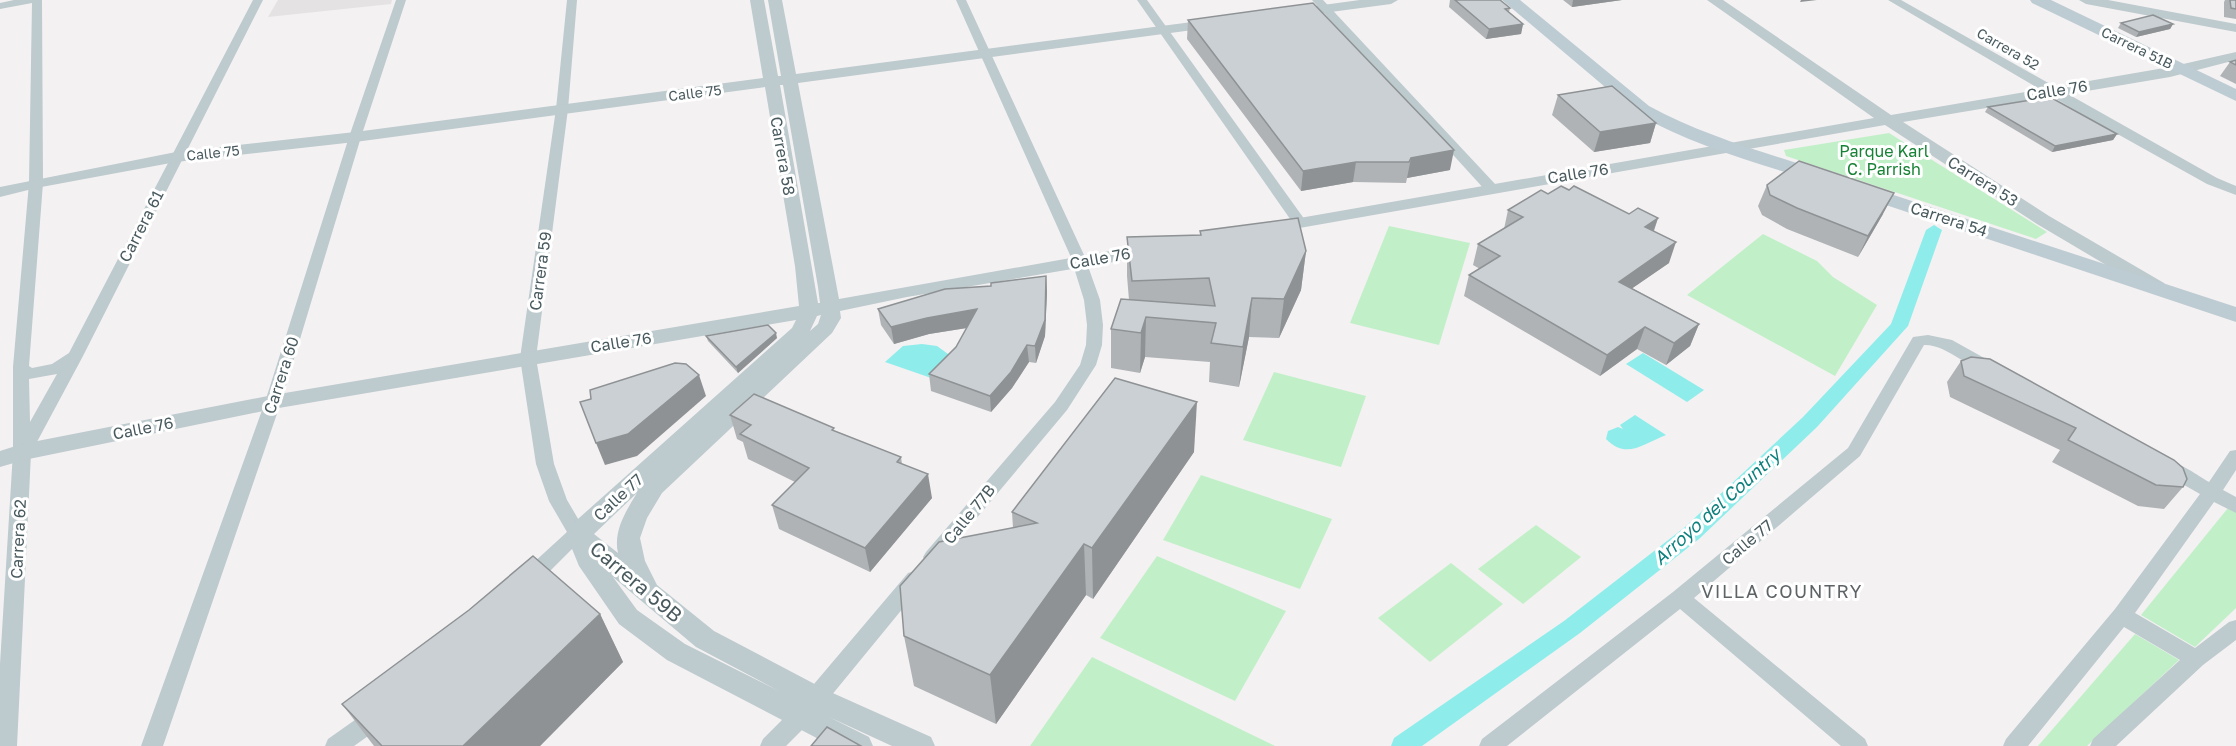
<svg xmlns="http://www.w3.org/2000/svg" width="2236" height="746" viewBox="0 0 2236 746" font-family="'Golos Text',sans-serif">
<rect width="100%" height="100%" fill="#f4f1f2"/>
<path fill="#e5e2e4" d="M278 0H392L391 4 268 17Z"/>
<g fill="#c1f0c8">
<path d="M1889 133 2047 232 2036 239 1786 156 1784 150Z"/>
<path d="M1389 226 1470 243 1439 345 1350 323Z"/>
<path d="M1763 234 1817 261 1833 277 1877 305 1835 376 1687 295Z"/>
<path d="M1274 372 1366 396 1341 467 1243 440Z"/>
<path d="M1201 475 1332 519 1300 589 1163 540Z"/>
<path d="M2228 508 2236 512V608L2195 647 2141 615Z"/>
<path d="M1536 525 1581 557 1523 604 1478 569Z"/>
<path d="M1157 556 1286 611 1235 701 1100 638Z"/>
<path d="M1451 563 1503 604 1430 662 1378 618Z"/>
<path d="M2135 634 2179 660 2087 746H2038Z"/>
<path d="M1092 657 1275 746H1030Z"/>
</g>
<g fill="#8eedeb">
<path d="M922 344 937 346 955 359 937 380 885 362 903 346Z"/>
<path d="M1643 353 1704 390 1687 402 1626 364Z"/>
<path d="M1635 415 1666 435C1643 444 1626 460 1606 439L1608 431 1618 427 1623 429 1620 425Z"/>
</g>
<g fill="none" stroke-linecap="round" stroke-linejoin="round">
<path fill="#8eedeb" fill-rule="evenodd" d="M1934 225 1942 230 1908 326 1817 427 1699 539 1580 633 1422 746H1391L1394 738 1564 621 1685 527 1803 417 1891 324 1926 230Z"/>
<g fill="#bdcace" fill-rule="evenodd">
<path d="M14 0H42L43 183 29 366 32 368 52 364 69 353 253 0H263L83 356 31 453 17 746H0V664L13 452V367L29 183 32 3 0 9V3ZM57 374 30 422 29 379Z"/>
<path d="M396 0H406L361 137 281 402 163 746H141L265 402 349 137Z"/>
<path d="M567 0H577L568 109 536 358 554 464 567 500 587 534 534 587 527 589 520 587 517 581 520 575 567 532 549 501 536 464 520 358 556 109Z"/>
<path d="M956 0H966L1084 255 1100 300 1103 325 1102 345 1096 365 1067 410 940 562 933 565 926 562 923 557 926 552 1055 402 1080 365 1086 345 1087 325 1084 300 1070 255Z"/>
<path d="M1137 0H1147L1305 220 1307 223 1305 226H1295Z"/>
<path d="M1312 0H1323L1496 185 1498 188 1496 191H1486Z"/>
<path d="M1888 0H1901L2217 178 2236 186V195L2207 184 2087 117Z"/>
<path d="M1928 335 1952 340 1995 364 1997 368 1995 372C1975 377 1950 344 1924 345L1860 456 1694 598 1865 739 1868 746H1841L1680 609 1507 746H1479L1482 739 1673 592 1848 448 1913 337Z"/>
<path d="M2236 450V470L2223 490 2236 497V513L2214 502 2135 613 2195 648 2229 622 2236 620V640L2203 665 2116 746H2090L2093 739 2180 660 2124 627 2028 746H2003L2006 739 2115 609 2200 494 2163 473 2160 468 2163 463C2177 459 2196 475 2209 482L2230 451Z"/>
<path d="M915 571 922 573 925 579 922 585 808 724 786 746H760L763 739 792 710 908 573Z"/>
<path d="M377 707 385 710 388 717 385 724 354 746H325L328 739 369 710Z"/>
</g>
<g fill="#bdcace" fill-rule="evenodd">
<path d="M750 0H764L778 76H781L768 0H782L796 74 1215 19 1222 23 1215 27 798 83 839 299 1155 243 1162 245 1164 249 1162 253 1155 255 907 297 840 311 841 318 832 333 662 493 647 518 640 538 645 561 657 585 714 631 826 690 931 737 935 746H892L829 717 869 737 873 746H832L667 660 619 624 579 566 566 534 569 527 792 328 796 320 273 409 24 460 0 467V451L22 444 273 395 799 306 795 266 765 87 355 142 176 162 36 188 0 197V187L176 152 355 132 763 78ZM780 85H783L818 287 820 303H818ZM821 315 818 324 810 331 817 316ZM637 493C626 511 613 531 618 553L594 534ZM613 577 696 647 779 691 685 644 637 610Z"/>
<path d="M1360 0H1398L1391 4 1293 17 1286 13 1293 9Z"/>
<path d="M1707 0H1723L1891 115 2170 67 2236 52V60L2170 77 1903 122 2049 216 2164 283 2167 287 2164 291H2150L2037 224 1885 125 1271 233 1265 232 1262 228 1265 224 1271 223 1874 118Z"/>
<path d="M2079 0H2108L2236 24V32L2086 4Z"/>
</g>
<g fill="#bdccd3" fill-rule="evenodd">
<path d="M1502 0H1520L1649 106C1706 137 1767 153 1828 173L1831 177 1828 181H1814C1753 162 1692 145 1637 114Z"/>
<path d="M2030 0H2051L2236 89V101L2032 3Z"/>
<path d="M1860 184 2236 307V322L1853 194 1850 190 1853 186Z"/>
</g>
</g>
<g fill="#afb3b6">
<path d="M1450 0H1500L1510 8 1509 12 1523 24 1521 34 1486 39 1449 7Z"/>
<path d="M1563 0H1622L1572 7Z"/>
<path d="M2225 0H2236V19L2224 17V2Z"/>
<path d="M1188 20 1450 170 1407 178 1406 183 1353 182 1301 191 1187 39Z"/>
<path d="M2121 23 2173 24 2170 29 2136 37 2118 28Z"/>
<path d="M2236 60V84L2220 76 2230 62Z"/>
<path d="M1558 95 1656 123 1650 143 1594 152 1552 115Z"/>
<path d="M1988 107 2117 134 2113 140 2052 152 1985 112Z"/>
<path d="M1767 185 1883 214 1858 257 1787 229 1762 215 1758 206Z"/>
<path d="M1569 190 1629 214 1658 218 1654 231 1669 263 1632 288 1699 324 1690 346 1666 365 1637 349 1600 376 1464 296 1469 275 1480 269 1473 265 1478 244 1504 229 1508 210 1548 194Z"/>
<path d="M1200 231 1306 251 1301 290 1279 338 1249 337 1239 387 1209 382 1210 362 1145 357 1140 373 1111 368V329L1129 300 1127 276V237L1200 235Z"/>
<path d="M1046 276 1047 292 1045 336 1036 363 1029 362 1012 388 991 412 931 391 929 374 956 347 967 328 929 334 894 344 881 325 878 309 991 286Z"/>
<path d="M706 336 777 338 738 373 708 341Z"/>
<path d="M1961 361 2183 487 2164 509 2138 506 2052 462 2060 450 1950 397 1947 382Z"/>
<path d="M730 415 835 431 901 457 902 464 932 498 870 572 779 529 772 505 795 482 748 459 743 442 737 439Z"/>
<path d="M1194 452 1093 599 1086 595 996 724 914 686 904 636 1013 528 1012 512Z"/>
<path d="M600 614 623 662 540 746H374L342 704Z"/>
</g>
<g fill="#8e9294">
<path d="M1573 0H1622L1572 7Z"/>
<path d="M1801 0H1817L1800 2Z"/>
<path d="M1523 24 1521 34 1486 39 1489 29Z"/>
<path d="M2173 24 2170 29 2136 37 2139 32Z"/>
<path d="M1656 123 1650 143 1594 152 1600 132Z"/>
<path d="M2117 134 2113 140 2052 152 2055 146Z"/>
<path d="M1454 150 1450 170 1407 178 1406 183 1411 158Z"/>
<path d="M1356 162 1353 182 1301 191 1303 171Z"/>
<path d="M1894 193 1883 214 1858 257 1868 236Z"/>
<path d="M1658 218 1651 238 1645 227Z"/>
<path d="M1676 242 1669 263 1611 303 1619 282Z"/>
<path d="M1306 251 1301 290 1279 338 1284 299Z"/>
<path d="M1046 276 1047 292 1045 336 1036 363 1035 346Z"/>
<path d="M1252 298 1249 337 1239 387 1243 347Z"/>
<path d="M977 309 979 326 929 334 894 344 891 327 927 318Z"/>
<path d="M1146 317 1145 357 1140 373 1141 333Z"/>
<path d="M1699 324 1690 346 1666 365 1674 343Z"/>
<path d="M1645 327 1637 349 1600 376 1607 355Z"/>
<path d="M776 333 777 338 738 373 736 367Z"/>
<path d="M1027 345 1029 362 1012 388 991 412 990 396Z"/>
<path d="M699 375 706 396 637 456 605 465 596 443Z"/>
<path d="M1197 402 1194 452 1093 599 1092 548Z"/>
<path d="M928 474 932 498 870 572 865 548Z"/>
<path d="M1084 544 1086 595 996 724 990 675Z"/>
<path d="M600 614 623 662 540 746H463Z"/>
</g>
<g fill="#cbd0d4" stroke="#8e9294" stroke-width="1.5">
<path d="M1455 0H1500L1510 8 1505 9 1523 24 1489 29Z"/>
<path d="M2230 0H2236V9L2231 8Z"/>
<path d="M1313 3 1454 150 1411 158 1409 162H1356L1303 171 1188 20Z"/>
<path d="M2153 15 2173 24 2139 32 2121 23Z"/>
<path d="M2236 60V65L2230 62Z"/>
<path d="M1612 86 1656 123 1600 132 1558 95Z"/>
<path d="M2050 97 2117 134 2055 146 1988 107Z"/>
<path d="M1799 161 1894 193 1868 236 1797 208 1770 195 1767 185Z"/>
<path d="M1561 186 1569 190 1574 186 1629 214 1638 208 1658 218 1645 227 1676 242 1619 282 1699 324 1674 343 1645 327 1607 355 1469 275 1500 256 1478 244 1523 217 1508 210 1541 190 1548 194Z"/>
<path d="M1298 218 1306 251 1284 299 1252 298 1243 347 1211 343 1216 323 1146 317 1141 333 1111 329 1121 299 1215 306 1209 278 1132 281 1127 237 1201 235 1200 231Z"/>
<path d="M1046 276 1045 320 1035 346 1027 345 1011 372 990 396 929 374 956 347 977 309 927 318 891 327 878 309 945 289 991 286V283Z"/>
<path d="M768 325 776 333 736 367 706 336Z"/>
<path d="M1971 357 1990 359 2174 460 2183 468 2187 479 2183 487 2156 485 2068 440 2076 428 1964 376 1961 361Z"/>
<path d="M675 363 686 364 699 375 628 434 596 443 580 402 591 399 590 390Z"/>
<path d="M1115 378 1197 402 1092 548 1084 544 990 675 904 636 900 586 939 542 1037 523 1012 512Z"/>
<path d="M754 394 834 428 832 430 901 457 897 462 928 474 865 548 772 505 809 468 740 434 751 425 730 415Z"/>
<path d="M533 556 600 614 463 746H382L342 704 469 610Z"/>
<path d="M827 727 861 746H811Z"/>
</g>
<g text-anchor="middle" stroke-width="6" stroke-linejoin="round" paint-order="stroke">
<g font-size="14" fill="#495a5f" stroke="#fff">
<text transform="translate(2137 48) rotate(26)" y="5">Carrera 51B</text>
<text transform="translate(2008 49) rotate(30)" y="5">Carrera 52</text>
<text transform="translate(695 93) rotate(-7)" y="5">Calle 75</text>
<text transform="translate(213 153) rotate(-6)" y="5">Calle 75</text>
</g>
<g font-size="16" fill="#495a5f" stroke="#fff">
<text transform="translate(2057 90) rotate(-9)" y="6">Calle 76</text>
<text transform="translate(783 156) rotate(80)" y="6">Carrera 58</text>
<text transform="translate(1578 173) rotate(-9)" y="6">Calle 76</text>
<text transform="translate(1983 181) rotate(32)" y="6">Carrera 53</text>
<text transform="translate(1949 219) rotate(18)" y="6">Carrera 54</text>
<text transform="translate(141 226) rotate(-63)" y="6">Carrera 61</text>
<text transform="translate(1100 258) rotate(-10)" y="6">Calle 76</text>
<text transform="translate(540 271) rotate(-82)" y="6">Carrera 59</text>
<text transform="translate(621 342) rotate(-9)" y="6">Calle 76</text>
<text transform="translate(281 375) rotate(-72)" y="6">Carrera 60</text>
<text transform="translate(143 428) rotate(-11)" y="6">Calle 76</text>
<text transform="translate(618 497) rotate(-43)" y="6">Calle 77</text>
<text transform="translate(969 514) rotate(-51)" y="6">Calle 77B</text>
<text transform="translate(18 539) rotate(-87)" y="6">Carrera 62</text>
<text transform="translate(1747 542) rotate(-40)" y="6">Calle 77</text>
</g>
<g font-size="16" fill="#178235" stroke="#fff">
<text x="1884" y="157">Parque Karl<tspan x="1884" dy="18">C. Parrish</tspan></text>
</g>
<g font-size="18" font-style="italic" fill="#0e807e" stroke="#fff">
<text transform="translate(1717 507) rotate(-42)" y="6">Arroyo del Country</text>
</g>
<g font-size="18" letter-spacing="1.5" fill="#5e6366" stroke="#fff">
<text x="1782" y="598">VILLA COUNTRY</text>
</g>
<g font-size="20" fill="#495a5f" stroke="#fff">
<text transform="translate(636 582) rotate(40)" y="7">Carrera 59B</text>
</g>
</g>
</svg>
